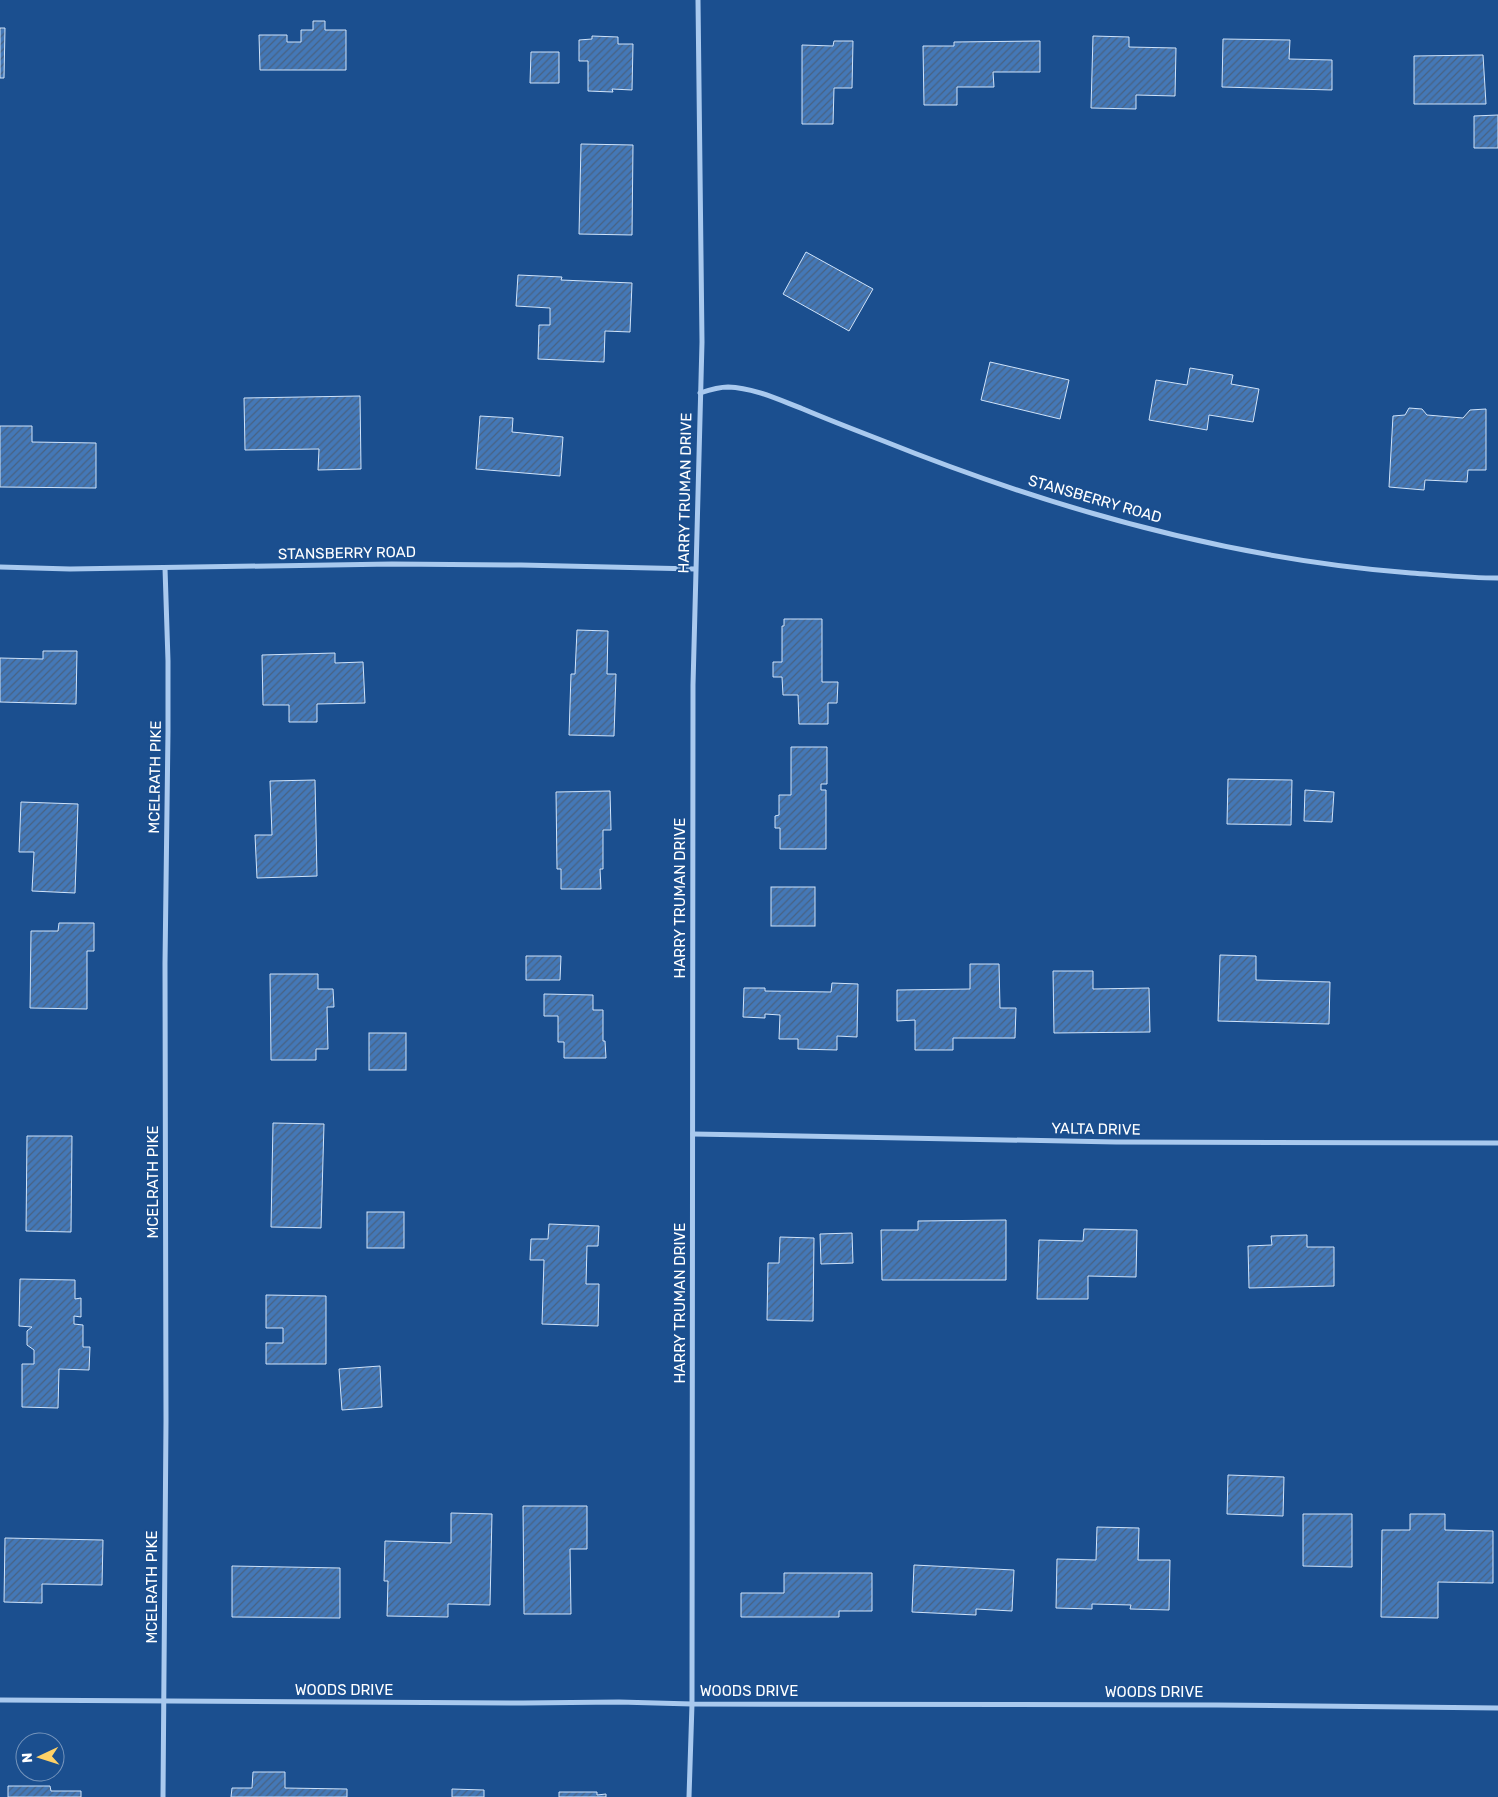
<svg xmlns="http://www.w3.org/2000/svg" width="1498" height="1797" viewBox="0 0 1498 1797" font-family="Rubik,sans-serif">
<defs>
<pattern id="building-hatch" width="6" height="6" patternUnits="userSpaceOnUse" patternTransform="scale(1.25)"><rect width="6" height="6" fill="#4478b7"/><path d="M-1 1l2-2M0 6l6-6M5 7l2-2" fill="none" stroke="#486282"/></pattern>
</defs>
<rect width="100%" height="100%" fill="#1b4f8f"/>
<g fill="url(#building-hatch)" stroke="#cfe3fa">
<path d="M313 21H325V30H346V70H260L259 35H287V42H301V30H313Z"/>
<path d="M0 28H5L4 78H0Z"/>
<path d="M592 36 618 37V44H633L632 90 612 89 613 92 588 91V61H579V40L592 39Z"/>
<path d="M1093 36 1129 37V47L1176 48 1175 96 1136 95V109L1091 108Z"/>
<path d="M1223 39 1290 40 1289 59 1332 60V90L1222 87Z"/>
<path d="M834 41H853L852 88H834L833 124H802V45L833 46Z"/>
<path d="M1040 41V72H993L994 87H957V105H924L923 46H954V42Z"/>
<path d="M531 52H559V83H530Z"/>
<path d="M1483 55 1486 104H1414V56Z"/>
<path d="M1498 115V148H1474V116Z"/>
<path d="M581 144 633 145 632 235 579 234Z"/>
<path d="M806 252 873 289 849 331 783 294Z"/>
<path d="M518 275 562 277 561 280 632 283 630 332 605 331 604 362 538 359 539 325H550V308L516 306Z"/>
<path d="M990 362 1069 380 1060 419 981 400Z"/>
<path d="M1190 368 1233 375 1231 384 1259 389 1253 422 1209 415 1207 430 1149 420 1156 380 1187 385Z"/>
<path d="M360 396 361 469 318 470 319 449 245 450 244 398Z"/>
<path d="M1409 408 1422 409 1427 415 1463 418 1470 410 1486 409V470H1468L1467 482 1425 480 1424 490 1389 487 1393 416 1405 415Z"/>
<path d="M480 416 513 418 512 432 563 437 560 476 476 469Z"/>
<path d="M0 426H32V442L96 443V488L0 487Z"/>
<path d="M784 619H822V682H838L837 703H828V724H799L798 695H783L782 677H773V662H782V626H784Z"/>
<path d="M577 630 608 631 607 674H616L614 736 569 735 571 674H575Z"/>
<path d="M43 651H77L76 704 0 702V658L43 659Z"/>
<path d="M335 653V663L363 662 365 703 317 704V722H289V705H263L262 655Z"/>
<path d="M791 747H827V784H821V790H826V849H780V828H775V816L779 815V795H791Z"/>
<path d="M1228 779 1292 780 1291 825 1227 824Z"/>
<path d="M315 780 317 876 257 878 255 835H272L270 781Z"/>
<path d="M1305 790 1334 792 1332 822 1304 821Z"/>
<path d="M610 791 611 830H603V869H600L601 889H561V869H557L556 792Z"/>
<path d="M21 802 78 804 75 893 32 891 34 852H19Z"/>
<rect x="771" y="887" width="44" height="39"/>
<path d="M59 923H94V951H87V1009L30 1008 31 931H58Z"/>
<path d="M1220 955 1256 956V980L1330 982 1329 1024 1218 1021Z"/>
<path d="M526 956H561L560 980H526Z"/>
<path d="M970 964H999L1000 1008H1016L1015 1038H953V1050H915V1020L897 1021V990L970 989Z"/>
<path d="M1053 971H1093V989L1149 988 1150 1032 1054 1033Z"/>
<path d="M270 974H318V989H333L334 1007H327L328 1049H316V1060H271Z"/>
<path d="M832 983 858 984 857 1037 837 1036V1050L798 1049V1039H779L780 1015 765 1014V1018L743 1017 744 988H765V991L831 992Z"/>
<path d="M544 994 593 995V1010H603V1041H605L606 1058H564V1042H558V1016H544Z"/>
<rect x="369" y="1033" width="37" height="37"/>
<path d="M273 1123 324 1124 321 1228 271 1227Z"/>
<path d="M27 1136H72L71 1232 26 1231Z"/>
<rect x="367" y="1212" width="37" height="36"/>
<path d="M1006 1220V1280H882L881 1230H918V1221Z"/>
<path d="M549 1224 599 1226 598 1246H587L586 1284H599L598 1326 542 1324 544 1260H530L531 1239H548Z"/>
<path d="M1084 1229 1137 1230 1136 1277 1088 1276V1299H1037L1039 1240 1083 1241Z"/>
<path d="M852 1233 853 1263 821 1264 820 1234Z"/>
<path d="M1307 1235V1247H1334V1286L1249 1288 1248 1246 1272 1245 1271 1236Z"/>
<path d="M780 1237 814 1238 813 1321 767 1320 768 1263H779Z"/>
<path d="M20 1279 75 1280V1299L81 1298V1317L74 1316V1324L83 1325V1347H90L89 1370 59 1369 58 1408 22 1407V1364H34V1350L27 1345V1331L32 1327 19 1326Z"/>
<path d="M266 1295 326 1296V1364H266V1343H283V1328H266Z"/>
<path d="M380 1366 382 1407 342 1410 339 1369Z"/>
<path d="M1228 1475 1284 1477 1283 1516 1227 1514Z"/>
<path d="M523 1506H587V1549H570L571 1614H524Z"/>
<path d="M451 1513 492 1514 490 1605 448 1604V1617L387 1616 388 1581H384L385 1541 451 1543Z"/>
<path d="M1303 1514H1352V1567L1303 1566Z"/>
<path d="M1410 1514H1445V1530L1493 1531V1583L1438 1582V1618L1381 1617 1382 1530H1410Z"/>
<path d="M1097 1527 1139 1528 1138 1560H1170L1169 1610 1130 1609 1131 1605 1092 1604V1609L1056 1608 1057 1559 1096 1560Z"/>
<path d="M5 1538 103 1540 102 1585 42 1584V1603L4 1602Z"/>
<path d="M914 1565 1014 1570 1012 1611 976 1609V1615L912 1612Z"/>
<path d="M232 1566 340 1568V1618L232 1617Z"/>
<path d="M784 1573H872V1611H839V1617H741V1593H784Z"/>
<path d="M253 1772H285V1788L347 1789V1797H231L232 1788H252Z"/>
<path d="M8 1786H50L51 1791H81V1797H8Z"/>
<path d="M452 1789 484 1790V1797H452Z"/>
<path d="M559 1792H597V1795L606 1794V1797H559Z"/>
</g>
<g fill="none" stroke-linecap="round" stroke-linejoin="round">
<g stroke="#a9c9ee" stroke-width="5">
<path d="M700 393C709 390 719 387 728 387 755 388 779 400 803 409 829 420 855 430 881 440 1050 508 1228 559 1411 573 1440 575 1469 578 1498 578"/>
<path d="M0 567 70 569 392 564 521 565 695 569"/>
<path d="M693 1134 1116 1142 1498 1143"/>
<path d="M0 1700 523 1703 619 1702 692 1704 1217 1705 1498 1708"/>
<path d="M163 1797 166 1421 165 964 168 731V661L165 568"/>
<path d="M689 1797 692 1704 693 685 702 342 698 0"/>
</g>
</g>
<g text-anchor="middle" stroke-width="4" stroke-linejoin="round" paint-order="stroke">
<g font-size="15" fill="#fff" stroke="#1b4f8f">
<text transform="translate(685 493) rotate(-89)" y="5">HARRY TRUMAN DRIVE</text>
<text transform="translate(1095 499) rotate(16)" y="5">STANSBERRY ROAD</text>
<text transform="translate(347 553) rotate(-1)" y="5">STANSBERRY ROAD</text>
<text transform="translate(155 777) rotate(-89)" y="5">MCELRATH PIKE</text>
<text transform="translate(680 898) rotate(-90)" y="5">HARRY TRUMAN DRIVE</text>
<text transform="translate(1096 1129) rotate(1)" y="5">YALTA DRIVE</text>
<text transform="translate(153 1182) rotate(-90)" y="5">MCELRATH PIKE</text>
<text transform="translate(680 1303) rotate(-90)" y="5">HARRY TRUMAN DRIVE</text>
<text transform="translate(152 1587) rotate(-90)" y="5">MCELRATH PIKE</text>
<text x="344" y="1695">WOODS DRIVE</text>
<text x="749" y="1696">WOODS DRIVE</text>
<text x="1154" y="1697">WOODS DRIVE</text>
</g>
</g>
<g transform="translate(40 1757) rotate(266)"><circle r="24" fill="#1b4f8f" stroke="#7695bc"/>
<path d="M0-4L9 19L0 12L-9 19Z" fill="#ffd166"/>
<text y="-8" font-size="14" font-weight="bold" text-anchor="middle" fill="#ffffff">N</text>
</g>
</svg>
